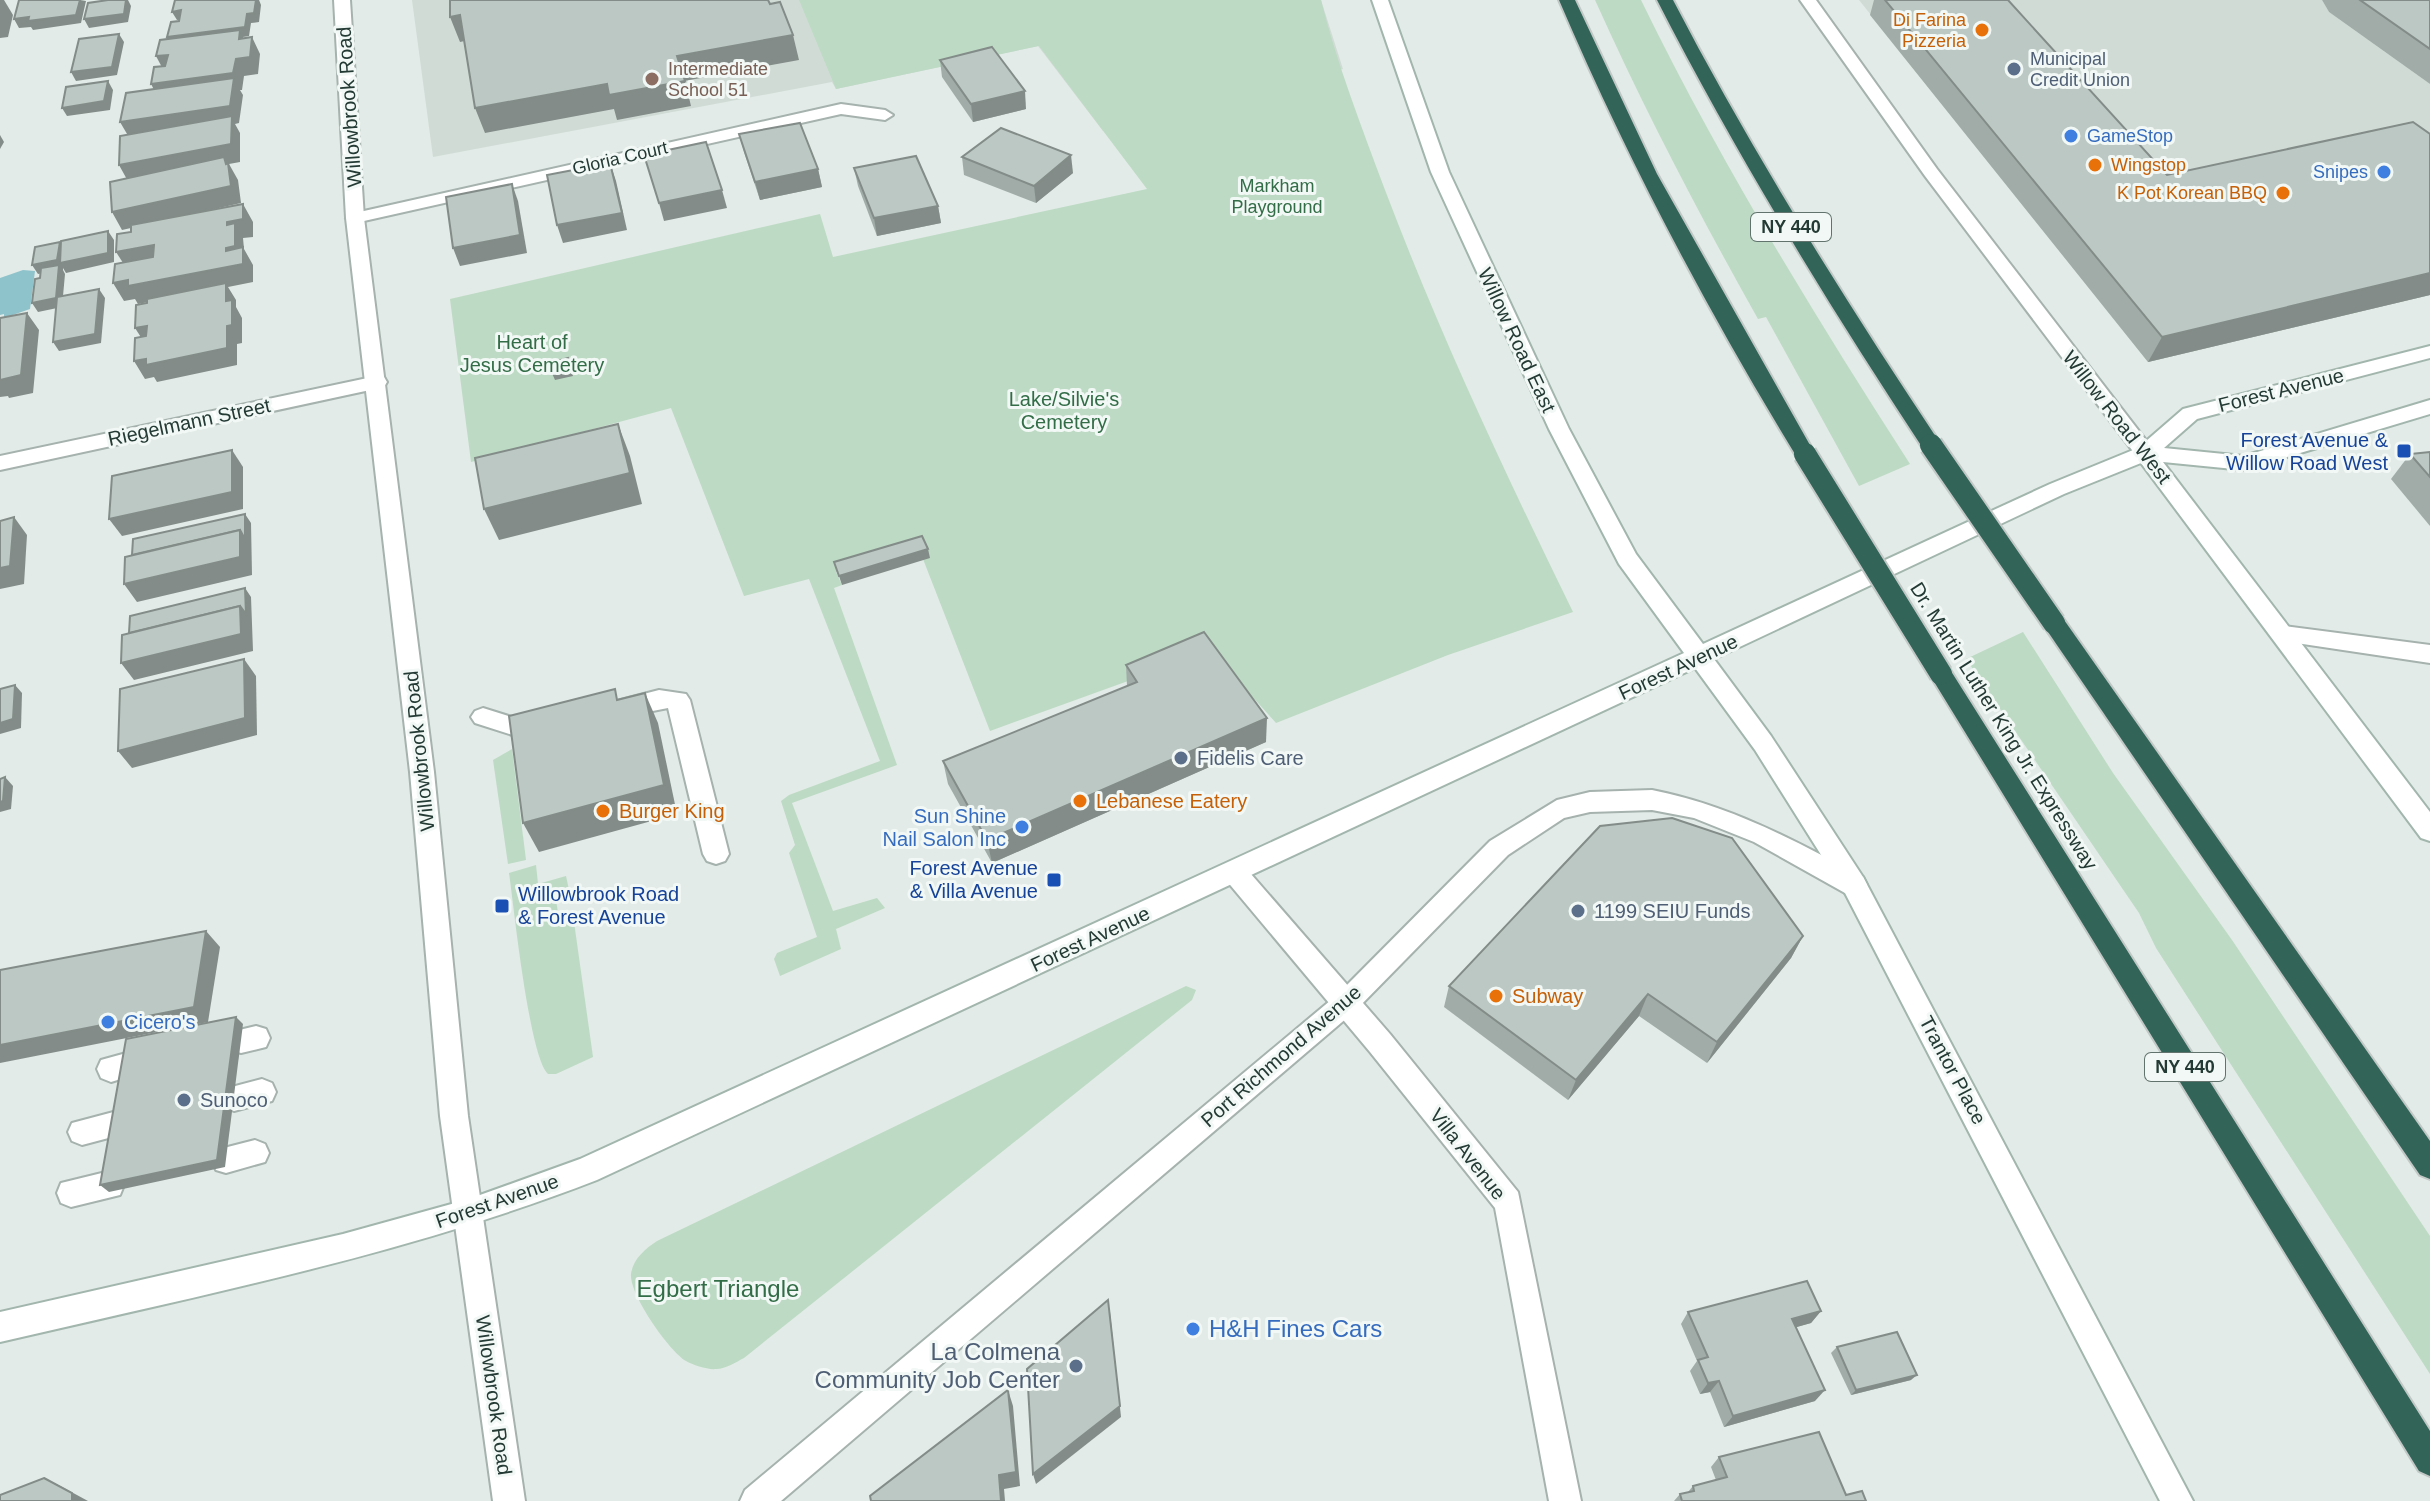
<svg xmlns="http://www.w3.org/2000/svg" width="2430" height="1501" viewBox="0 0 2430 1501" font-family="Helvetica,sans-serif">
<rect width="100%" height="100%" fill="#e2ebe7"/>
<g fill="#d1dbd6">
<path d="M412 0H1321L1343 69 1103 131 1038 46 836 89 832 82 433 157Z"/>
<path d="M1859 0H2322L2329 12 2430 84V295L2148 362Z"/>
</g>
<g fill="#bddac4">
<path d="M799 0H1321C1337 64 1362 128 1385 190 1440 335 1505 473 1573 612L1448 655 1276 723 1211 651 990 731 923 559 836 572 842 585 834 588 897 765 792 803 833 911 877 898 885 908 836 929 841 949 780 976 774 959 777 953 817 937 789 853 795 845 781 801 789 795 880 761 809 579 744 596 671 408 471 462 450 299 820 214 833 257 1147 189 1039 46 836 89Z"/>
<path d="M1595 0H1641C1720 162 1813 313 1910 464L1859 486 1766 317 1758 319C1699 214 1644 109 1595 0Z"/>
<path d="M2023 632 2113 773 2232 940 2430 1236V1374L2156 948 2139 913 1966 659Z"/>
<path d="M512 749 526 860 508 864 493 760Z"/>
<path d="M536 865 538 884 566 876 569 890 555 894 560 925 574 922 593 1057 556 1074H548C529 1056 514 907 509 873Z"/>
<path d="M1186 986 1196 990 1192 1000 744 1358C736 1362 726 1369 716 1369 708 1370 693 1365 686 1361 669 1351 629 1294 631 1274 633 1259 645 1249 657 1241Z"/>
</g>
<path fill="#8fc3cb" d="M23 270 35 271 30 309 4 318V314L0 315V278Z"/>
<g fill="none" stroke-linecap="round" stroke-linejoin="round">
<g stroke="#a5b2ae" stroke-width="4">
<g id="service">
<path d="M659 690 686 694 690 700 729 854 725 861 716 864 707 861 703 854 668 708 617 718 609 715 605 709 609 703Z"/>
<path d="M483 708 531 723 543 720 551 722 555 729 551 736 531 741 475 723 471 717 475 711Z"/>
<path d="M256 1026 266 1029 270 1038 266 1047 241 1053 231 1050 227 1041 231 1032Z"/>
<path d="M130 1052 140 1055 144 1064 140 1073 111 1082 101 1078 97 1069 101 1060Z"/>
<path d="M262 1079 272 1083 276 1092 272 1101 234 1111 224 1107 220 1098 224 1089Z"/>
<path d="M121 1110 131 1114 135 1123 131 1132 82 1145 72 1141 68 1132 72 1123Z"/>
<path d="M255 1140 265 1144 269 1153 265 1162 226 1173 216 1170 212 1160 216 1150Z"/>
<path d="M110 1171 120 1175 124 1185 120 1195 71 1207 61 1203 57 1193 61 1183Z"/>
</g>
</g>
<g stroke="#a5b2ae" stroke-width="4">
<g id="minor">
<path d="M841 104 885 110 893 115 885 120 841 114 355 223 346 218 355 213Z"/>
<path d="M377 376 384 377 387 382 384 387 0 470V456Z"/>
<path d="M2284 626 2430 645V663L2276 640 2273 634 2276 628Z"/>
<path d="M1235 862 1244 866 1390 1034 1518 1192 1581 1501H1549L1495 1208 1370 1052 1226 880 1222 873 1226 866Z"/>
</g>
</g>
<g stroke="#a5b2ae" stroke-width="4">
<g id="tertiary">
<path d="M334 0H350L364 218 434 772 468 1116 525 1501H493L440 1116 410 772 346 218Z"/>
<path d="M1800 0H1816L1937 169 2152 448 2155 453 2152 458H2138L1925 176Z"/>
<path d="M1652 790C1729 805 1794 840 1863 877L1867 885 1863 893 1854 896 1845 893 1754 842 1694 818 1652 810 1590 812 1564 818 1508 855 1355 1011 781 1501H740L745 1490 1337 995 1490 841 1557 800 1590 792Z"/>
</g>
</g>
<g stroke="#a2b6ae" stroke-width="4">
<path id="secondary" d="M1372 0H1388L1449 172 1569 429 1636 554 1703 644 2050 484 2138 448 2183 409 2430 346V358L2197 419 2164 448 2244 456 2430 400V414L2244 470 2163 462 2430 812V841L2421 838 2141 463 2064 494 1714 659 1771 736 1863 877 2193 1501H2160L1845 893 1755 750 1695 668 597 1180C404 1255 202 1295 0 1342V1312L343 1234 466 1200 580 1159 1684 653 1619 564 1549 429 1431 172Z"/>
</g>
<g stroke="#c2c8c6" stroke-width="4">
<g id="motorway">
<path d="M1559 0H1575L1657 174 1815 454 1812 459H1798C1708 312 1627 159 1559 0Z"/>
<path d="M1657 0H1673C1752 152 1843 297 1938 440L1941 445 1938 450H1924C1828 304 1737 156 1657 0Z"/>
<path d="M2054 615 2062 617 2430 1141V1179L2420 1175 2046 629 2043 623 2046 617Z"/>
<path d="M1941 665 1949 668 2430 1431V1476L2419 1471 1933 680 1929 674 1933 668Z"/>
</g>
</g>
<use href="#service" fill="#fff" fill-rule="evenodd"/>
<use href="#minor" fill="#fff" fill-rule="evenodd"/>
<use href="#tertiary" fill="#fff" fill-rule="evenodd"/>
<use href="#secondary" fill="#fff" fill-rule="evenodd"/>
<use href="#motorway" fill="#326458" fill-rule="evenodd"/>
<g stroke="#c2c8c6" stroke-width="26" stroke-linecap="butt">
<g id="motorway-bridge">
<path d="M1931 445 2054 623"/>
<path d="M1805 454 1941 674"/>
</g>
</g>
<use href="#motorway-bridge" stroke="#326458" stroke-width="22"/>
</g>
<g fill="#a1aca8">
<path d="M1874 0H2008L2167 175 2430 134V295L2148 362 1870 15Z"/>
<path d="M2322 0H2430V84L2329 12Z"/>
<path d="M940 60 1026 109 973 122 942 77Z"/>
<path d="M739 134 818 169 822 187 760 200 744 152Z"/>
<path d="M962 157 1073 173 1036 203 964 175Z"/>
<path d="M854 168 938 206 941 223 877 236 858 186Z"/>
<path d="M2430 452V526L2391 479 2410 454Z"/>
<path d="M1126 665 1266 742 992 863 948 784 943 761 1127 686Z"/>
<path d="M1803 936 1791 958 1707 1063 1639 1016 1568 1100 1444 1007 1449 986Z"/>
<path d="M1821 1311 1811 1323 1796 1327 1815 1401 1724 1427 1710 1392 1700 1394 1690 1371 1697 1361 1681 1324 1688 1312Z"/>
<path d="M1837 1347 1911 1380 1851 1395 1831 1353Z"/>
<path d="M1719 1457 1846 1495 1866 1501H1674L1680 1494 1688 1492 1693 1486 1716 1480 1711 1467Z"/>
</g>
<g fill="#838c88">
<path d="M0 0H4L13 15 8 37 0 38Z"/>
<path d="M80 0 86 1 81 23 33 30 31 27 19 28 14 19Z"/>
<path d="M126 0H128L131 6 128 22 89 28 84 19Z"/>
<path d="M256 0H259L261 5 259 22 251 23 249 36 243 37 248 47 172 46 167 37 247 14Z"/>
<path d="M181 10 186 19 177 20 172 12Z"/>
<path d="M460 15 469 40 460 42 450 17Z"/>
<path d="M119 34 124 42 117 75 76 81 71 72Z"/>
<path d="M793 35 799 60 684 81 677 56Z"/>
<path d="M252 37 260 54 258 74 244 76 242 90H240L243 95 239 123 235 124 240 133V162L229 164 238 180 241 203 122 230 112 212 129 183 119 165 130 139 120 122 160 101 151 84 236 59Z"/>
<path d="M168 55 165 73 156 56Z"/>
<path d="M108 81 113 90 110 110 67 116 62 108Z"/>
<path d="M685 81 691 106 617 120 614 109 485 133 475 108 607 84Z"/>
<path d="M1025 91 1026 109 973 122 971 104Z"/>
<path d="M0 135 4 142 0 149Z"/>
<path d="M1071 155 1073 173 1036 203 1034 186Z"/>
<path d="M610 163 616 181 627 230 563 243 557 225Z"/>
<path d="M818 169 822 187 760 200 755 182Z"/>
<path d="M512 184 518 201 527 253 460 266 453 248Z"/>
<path d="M722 190 727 208 664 221 659 203Z"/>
<path d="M243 204 253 222V237L243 238 244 249 253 265V282L228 287 236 300V307L242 318V343L237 344V365L157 382 154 377 145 379 134 361 226 301V287L138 304 135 299 124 301 113 283 226 251 227 222Z"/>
<path d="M938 206 941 223 877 236 874 218Z"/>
<path d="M108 231 114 240V262L66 273 63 268V270L65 274 62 307 38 312 32 303 59 270 38 274 32 265 60 242 66 251Z"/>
<path d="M154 245 164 262 127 269 116 252Z"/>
<path d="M2430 273V295L2148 362 2162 337Z"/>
<path d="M99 289 105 298 101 343 59 351 53 342Z"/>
<path d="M27 313 39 330 33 393 9 398 8 396 0 397V380Z"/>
<path d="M147 326 146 345 135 328Z"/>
<path d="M568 358 573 376 555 380 551 371Z"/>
<path d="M618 424 630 456 642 504 499 540 484 509Z"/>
<path d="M232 450 243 467V509L122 536 109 519Z"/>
<path d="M245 514 251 523 252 575 137 602 124 584 240 530Z"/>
<path d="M14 517 27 535 24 584 0 589V568Z"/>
<path d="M928 549 930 558 842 585 839 576Z"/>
<path d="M245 588 251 597 253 651 134 680 121 663 240 606Z"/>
<path d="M244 659 256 676 257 735 132 768 118 751Z"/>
<path d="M15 685 22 693 21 728 0 734V723Z"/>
<path d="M645 693 658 723 677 814 539 852 523 823Z"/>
<path d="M1267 718 1266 742 992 863 987 840Z"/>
<path d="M5 777 13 786 11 809 0 812V802Z"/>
<path d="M206 931 220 947 208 1022 0 1063V1045Z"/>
<path d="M1803 936 1791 958 1707 1063 1717 1042Z"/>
<path d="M1648 994 1639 1016 1568 1100 1576 1080Z"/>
<path d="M236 1017 243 1024 225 1167 109 1192 100 1185Z"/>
<path d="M1821 1311 1811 1323 1783 1331 1792 1319Z"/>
<path d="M1110 1312 1121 1417 1036 1484 1033 1474Z"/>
<path d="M1917 1375 1911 1380 1851 1395 1856 1390Z"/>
<path d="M1719 1381 1710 1392 1700 1394 1708 1383Z"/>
<path d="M1008 1390 1013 1406 1020 1486 1004 1489 1005 1501H1001L999 1475Z"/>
<path d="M1825 1390 1815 1401 1724 1427 1733 1416Z"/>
<path d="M44 1478 64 1488 88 1501H72Z"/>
</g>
<g fill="#bbc8c3" stroke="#838c88" stroke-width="2">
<path d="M19 0H80L76 15 28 21 29 17 14 19Z"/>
<path d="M108 0H126L124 14 84 19 88 3Z"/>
<path d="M175 0H256L254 13 247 14 245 27 167 37 171 22 179 21 181 10 172 12Z"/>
<path d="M450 0H768L770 4 780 2 793 35 677 56 685 81 609 95 607 84 475 108 460 15 450 17Z"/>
<path d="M1885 0H2008L2167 175 2413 122 2430 134V273L2162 337Z"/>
<path d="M2360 0H2430V49Z"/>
<path d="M240 30 239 39 252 37 250 57 236 59 233 73 151 84 154 67 165 66 168 55 156 56 160 40Z"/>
<path d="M119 34 112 67 71 72 79 39Z"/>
<path d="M992 47 1025 91 971 104 940 60Z"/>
<path d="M234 78 230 106 120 122 126 93Z"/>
<path d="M108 81 104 101 62 108 66 87Z"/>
<path d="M232 116 231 144 119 165 120 136Z"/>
<path d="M800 123 818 169 755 182 739 134Z"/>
<path d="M1001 128 1071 155 1034 186 962 157Z"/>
<path d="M706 142 722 190 659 203 644 155Z"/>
<path d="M916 156 938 206 874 218 854 168Z"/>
<path d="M224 157 226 164 228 163 231 186 112 212 110 182Z"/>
<path d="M610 163 622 213 557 225 547 175Z"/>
<path d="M512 184 520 235 453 248 446 197Z"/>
<path d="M243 204V219L227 222V225L235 223V246L226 248V251L243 247V264L128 286V280L113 283 115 264 153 257 154 245 116 252 117 234 131 232V225Z"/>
<path d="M108 231V253L60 263 61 241Z"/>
<path d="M60 242 57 260 32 265 35 247Z"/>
<path d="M59 265 56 298 32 303 35 279 40 278 41 268Z"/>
<path d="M226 283V301L232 300V325L227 326V348L146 365V359L134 361 135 338 146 336 147 326 135 328 136 305 147 303V299Z"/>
<path d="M99 289 95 334 53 342 57 297Z"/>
<path d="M27 313 21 375 0 380V318Z"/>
<path d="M568 358 570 366 551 371 550 363Z"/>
<path d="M618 424 630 473 484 509 475 458Z"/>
<path d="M232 450V492L109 519 112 476Z"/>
<path d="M2430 452V477L2410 454Z"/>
<path d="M245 514V539L240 530 132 555 133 539Z"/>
<path d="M14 517 10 566 0 568V521Z"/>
<path d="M240 530V557L124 584 125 557Z"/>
<path d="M922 536 928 549 839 576 834 562Z"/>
<path d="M245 588 246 614 240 606 129 633 130 616Z"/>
<path d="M240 606 241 634 121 663 122 635Z"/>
<path d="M1204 632 1267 718 987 840 943 761 1137 682 1126 665Z"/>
<path d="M244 659 245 718 118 751 120 689Z"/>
<path d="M15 685 13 719 0 723V689Z"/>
<path d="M615 689 617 700 645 693 664 785 523 823 509 716Z"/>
<path d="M5 777 3 801 0 802V779Z"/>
<path d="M1672 818 1732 838 1803 936 1717 1042 1648 994 1576 1080 1449 986 1600 826Z"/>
<path d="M206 931 194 1007 0 1045V970Z"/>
<path d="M236 1017 217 1160 100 1185 126 1039Z"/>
<path d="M1807 1281 1821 1311 1792 1319 1825 1390 1733 1416 1719 1381 1708 1383 1698 1360 1708 1357 1688 1312Z"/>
<path d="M1108 1300 1120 1406 1033 1474 1027 1369Z"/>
<path d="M1897 1332 1917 1375 1856 1390 1837 1347Z"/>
<path d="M1008 1390 1016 1472 999 1475 1001 1501H871L870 1496Z"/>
<path d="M1819 1432 1846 1495 1862 1491 1866 1501H1682L1680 1494 1694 1491 1693 1486 1727 1477 1719 1457Z"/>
<path d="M44 1478 72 1493V1501H0V1495Z"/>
</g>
<g fill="#e8710a" stroke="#f2f8f5" stroke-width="3">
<circle cx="1982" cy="30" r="8"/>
<circle cx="2095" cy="165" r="8"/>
<circle cx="2283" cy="193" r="8"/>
<circle cx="1080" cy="801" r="8"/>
<circle cx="603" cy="811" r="8"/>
<circle cx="1496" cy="996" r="8"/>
</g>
<g fill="#5c6f8a" stroke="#f2f8f5" stroke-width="3">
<circle cx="2014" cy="69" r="8"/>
<circle cx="1181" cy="758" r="8"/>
<circle cx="1578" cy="911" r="8"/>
<circle cx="184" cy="1100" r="8"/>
<circle cx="1076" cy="1366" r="8"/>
</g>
<circle fill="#8d6e63" stroke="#f2f8f5" stroke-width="3" cx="652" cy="79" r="8"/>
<g fill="#3f7fe0" stroke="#f2f8f5" stroke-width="3">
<circle cx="2071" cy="136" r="8"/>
<circle cx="2384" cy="172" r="8"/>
<circle cx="1022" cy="827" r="8"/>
<circle cx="108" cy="1022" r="8"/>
<circle cx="1193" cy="1329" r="8"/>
</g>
<g fill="#1a4fb4" stroke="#f2f8f5" stroke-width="3">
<rect x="2396" y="443" width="16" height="16" rx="4"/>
<rect x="1046" y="872" width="16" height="16" rx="4"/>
<rect x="494" y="898" width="16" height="16" rx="4"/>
</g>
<g text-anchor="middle" stroke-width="6" stroke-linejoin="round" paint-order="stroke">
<g font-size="18" fill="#c56008" stroke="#f2f8f5" text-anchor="end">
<text x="1966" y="26">Di Farina<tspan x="1966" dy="21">Pizzeria</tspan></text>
<text x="2111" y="171" text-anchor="start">Wingstop</text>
<text x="2267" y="199">K Pot Korean BBQ</text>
</g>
<g font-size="18" fill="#4e5e75" stroke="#f2f8f5" text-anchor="start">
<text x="2030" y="65">Municipal<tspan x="2030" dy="21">Credit Union</tspan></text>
</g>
<g font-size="18" fill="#785e54" stroke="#f2f8f5" text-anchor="start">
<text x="668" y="75">Intermediate<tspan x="668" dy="21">School 51</tspan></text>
</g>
<g font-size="18" fill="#366cbe" stroke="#f2f8f5" text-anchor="start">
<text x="2087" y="142">GameStop</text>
<text x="2368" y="178" text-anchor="end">Snipes</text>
</g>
<g font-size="18" fill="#243a34" stroke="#f2f8f5">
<text transform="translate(620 158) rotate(-13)" y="6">Gloria Court</text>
</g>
<g font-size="18" fill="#326d47" stroke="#f2f8f5">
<text x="1277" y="192">Markham<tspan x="1277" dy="21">Playground</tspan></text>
</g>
<g fill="#f2f8f5" stroke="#62736e" stroke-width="2">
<rect x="1751" y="213" width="80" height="28" rx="6"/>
<rect x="2145" y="1053" width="80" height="28" rx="6"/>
</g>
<g font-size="18" font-weight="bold" fill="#243a34">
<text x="1791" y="233">NY 440</text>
<text x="2185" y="1073">NY 440</text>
</g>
<g font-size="20" fill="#243a34" stroke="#f2f8f5">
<text transform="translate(349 107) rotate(-94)" y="7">Willowbrook Road</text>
<text transform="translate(1517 340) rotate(65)" y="7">Willow Road East</text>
<text transform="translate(2281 390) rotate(-14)" y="7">Forest Avenue</text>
<text transform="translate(2117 417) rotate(52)" y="7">Willow Road West</text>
<text transform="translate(189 422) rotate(-12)" y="7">Riegelmann Street</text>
<text transform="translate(1678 667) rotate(-25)" y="7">Forest Avenue</text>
<text transform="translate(2004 726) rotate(58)" y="7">Dr. Martin Luther King Jr. Expressway</text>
<text transform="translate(419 751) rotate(-96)" y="7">Willowbrook Road</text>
<text transform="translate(1090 939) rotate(-25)" y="7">Forest Avenue</text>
<text transform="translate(1281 1056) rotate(-41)" y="7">Port Richmond Avenue</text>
<text transform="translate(1953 1070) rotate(62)" y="7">Trantor Place</text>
<text transform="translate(1468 1154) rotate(52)" y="7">Villa Avenue</text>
<text transform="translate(497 1201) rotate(-19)" y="7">Forest Avenue</text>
<text transform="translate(494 1395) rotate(82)" y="7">Willowbrook Road</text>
</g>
<g font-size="20" fill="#326d47" stroke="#f2f8f5">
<text x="532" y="349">Heart of<tspan x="532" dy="23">Jesus Cemetery</tspan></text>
<text x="1064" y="406">Lake/Silvie's<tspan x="1064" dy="23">Cemetery</tspan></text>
</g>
<g font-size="20" fill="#164399" stroke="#f2f8f5" text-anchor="end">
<text x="2388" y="447">Forest Avenue &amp;<tspan x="2388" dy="23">Willow Road West</tspan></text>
<text x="1038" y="875">Forest Avenue<tspan x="1038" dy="23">&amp; Villa Avenue</tspan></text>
<text x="518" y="901" text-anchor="start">Willowbrook Road<tspan x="518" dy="23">&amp; Forest Avenue</tspan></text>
</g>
<g font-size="20" fill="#4e5e75" stroke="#f2f8f5" text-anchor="start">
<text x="1197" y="765">Fidelis Care</text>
<text x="1594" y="918">1199 SEIU Funds</text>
<text x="200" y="1107">Sunoco</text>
</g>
<g font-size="20" fill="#c56008" stroke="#f2f8f5" text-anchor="start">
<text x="1096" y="808">Lebanese Eatery</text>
<text x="619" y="818">Burger King</text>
<text x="1512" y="1003">Subway</text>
</g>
<g font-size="20" fill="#366cbe" stroke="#f2f8f5" text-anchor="end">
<text x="1006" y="823">Sun Shine<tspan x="1006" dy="23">Nail Salon Inc</tspan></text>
<text x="124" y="1029" text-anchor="start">Cicero's</text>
</g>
<g font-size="24" fill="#326d47" stroke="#f2f8f5">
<text x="718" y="1297">Egbert Triangle</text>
</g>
<g font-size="24" fill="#366cbe" stroke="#f2f8f5" text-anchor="start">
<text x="1209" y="1337">H&amp;H Fines Cars</text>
</g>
<g font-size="24" fill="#4e5e75" stroke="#f2f8f5" text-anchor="end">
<text x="1060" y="1360">La Colmena<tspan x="1060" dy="28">Community Job Center</tspan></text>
</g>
</g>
</svg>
